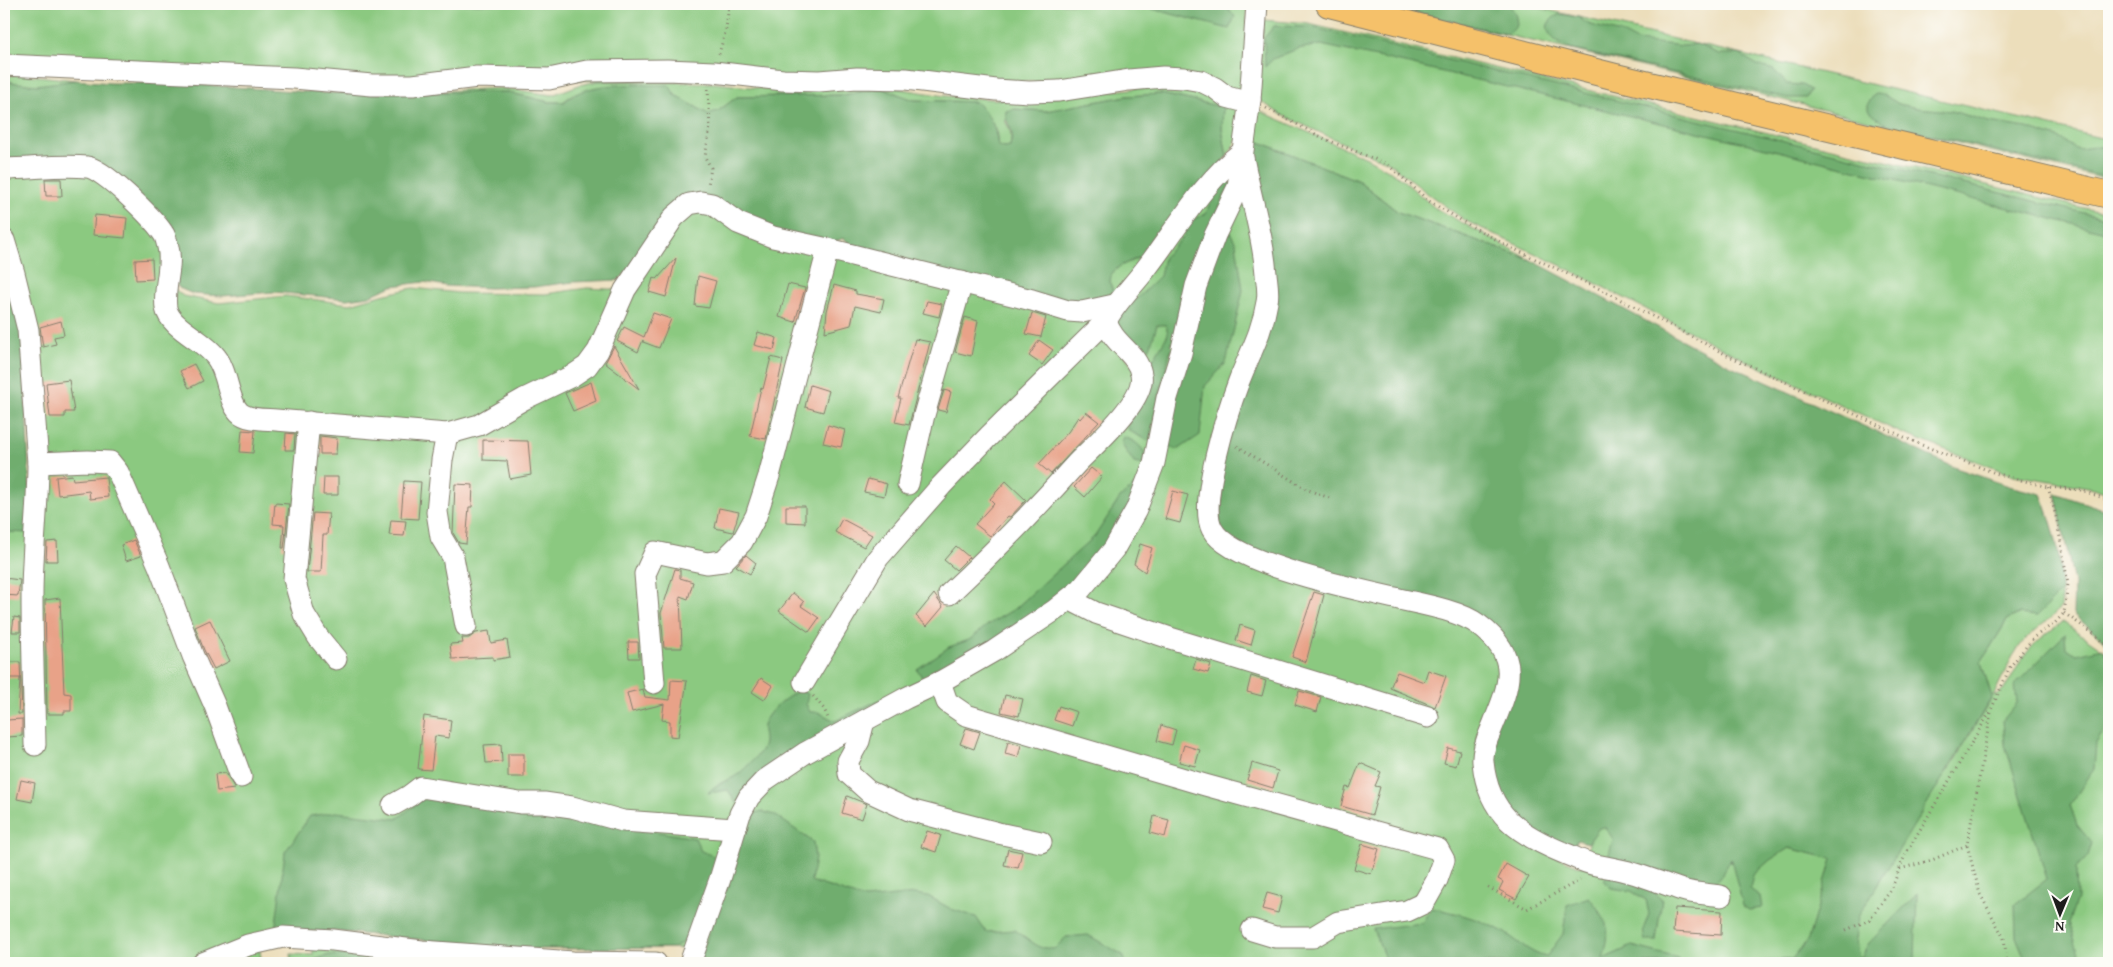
<svg xmlns="http://www.w3.org/2000/svg" width="2113" height="967" viewBox="0 0 2113 967" font-family="'Gentium Book Plus',serif">
<rect width="100%" height="100%" fill="#fdfcf7"/>
<filter id="ink" filterUnits="userSpaceOnUse"><feTurbulence type="fractalNoise" baseFrequency=".02" numOctaves="2"/><feDisplacementMap in="SourceGraphic" scale="10" xChannelSelector="R" yChannelSelector="G"/><feConvolveMatrix kernelMatrix="1 2 1 2 8 2 1 2 1" color-interpolation-filters="sRGB"/></filter>
<filter id="wash" filterUnits="userSpaceOnUse"><feTurbulence type="fractalNoise" baseFrequency=".0096" numOctaves="4" result="noise"/><feDisplacementMap in="SourceGraphic" scale="20" xChannelSelector="R" yChannelSelector="G"/><feGaussianBlur stdDeviation="1.12" result="paint"/><feColorMatrix in="noise" values="0 0 0 0 0 0 0 0 0 0 0 0 0 0 0 0 0 1.4 0 .05"/><feComposite in="paint" operator="in"/></filter>
<g filter="url(#wash)">
<rect width="100%" height="100%" fill="#ecdebb"/>
<g fill="#8bc980" stroke="#54724e">
<path d="M4 4H1247V95L1217 85 945 80H413L4 61Z"/>
<path d="M1374 4H1522L2027 120 2109 140V180L1767 96Z"/>
<path d="M1264 20 1309 24 2109 214V494L2094 488 2013 475 1901 433 1747 361 1564 267 1466 221 1427 193 1387 161 1360 151 1282 115 1256 98Z"/>
<path d="M19 74 76 80C54 83 23 92 4 77Z"/>
<path d="M598 81 715 83 784 91 877 85 945 96 1019 101 1159 86 1197 92 1224 103 1239 105 1238 138 1227 157 1222 129V107L1161 94 1127 96 1046 111 1014 109 1005 121C1011 130 1012 136 1010 147L1005 148 998 146 996 129 976 102 914 100 881 88 843 95 737 97 718 111 708 114 675 95 573 94 563 102H549L507 92 402 93 504 88 552 95 579 85Z"/>
<path d="M1253 108 1367 158 1397 175 1435 208 1531 260 1398 212 1359 181 1252 139Z"/>
<path d="M1237 161 1234 184 1202 252 1187 293 1185 313 1165 387 1151 450 1164 453 1174 393 1192 336 1201 289 1234 208 1245 191 1255 232 1264 284 1257 325 1235 380 1212 461 1202 511 1208 528 1222 549 1239 559 1280 573 1438 612 1475 626 1499 652 1506 677 1492 714 1477 734 1476 747 1484 789 1493 813 1506 831 1536 849 1582 867 1602 801 1687 825 1832 858 1880 847 1950 768 1992 698 1981 662 2008 619 2019 614 2037 616 2061 592V607C2051 619 2040 626 2029 636 2011 652 2004 676 1993 696 2009 691 2013 671 2023 658 2034 642 2048 632 2063 622L2109 654V963H699L702 951 674 948 517 949 333 931 275 932 224 949 188 963H4V532L38 533 41 482 31 332 22 287 4 224V176L8 172 91 170 104 176 151 222 163 238 166 255 165 275 171 286 183 296 219 303 286 296 350 304 382 295 413 288 459 293 545 294 587 288 629 290 683 212C708 198 715 215 735 227 744 232 755 234 765 238L1020 300 1069 316 1083 317 1105 311C1099 329 1110 337 1121 350 1127 358 1132 366 1138 374L1132 395 1110 423 1116 427 1135 403 1146 378 1143 360 1126 347 1111 327 1114 313 1144 278 1223 173Z"/>
<path d="M1154 251 1115 297 1110 283 1111 274 1120 266Z"/>
<path d="M313 945 411 960V963H287H292L291 954 313 955Z"/>
<path d="M259 946 262 963H216Z"/>
</g>
<g fill="#70ad6e" stroke="#466445">
<path d="M1133 4H1216L1227 7 1235 17 1229 29Z"/>
<path d="M1380 4H1504C1515 7 1516 15 1517 25L1512 31 1506 34Z"/>
<path d="M1560 14 1578 17 1588 24 1624 34 1637 41 1684 46 1697 44 1719 54H1739L1759 66 1774 70 1787 84 1802 85 1810 90 1806 98H1787L1570 49C1554 42 1534 26 1560 14Z"/>
<path d="M1274 26 1311 27 2109 219V233L1770 149 1409 64 1321 45 1297 49 1273 59 1265 67 1264 38Z"/>
<path d="M4 77 10 82 37 85 76 80 111 83H174L323 93 507 92 549 102H564C589 79 636 86 669 85L675 95 708 114 718 111 737 97 843 95 881 88 914 100 976 102C991 117 995 124 998 146L1005 148 1010 147C1011 142 1013 135 1011 130 1008 122 1005 121 1006 111L1014 109 1046 111 1127 96 1161 94 1223 107 1222 129 1227 157 1154 251 1120 266 1111 274 1110 283 1115 297 1081 308 856 252 844 238 826 245 789 237 698 198 619 280 573 282 534 287 489 288 446 286 424 282 392 286 369 296 347 299 274 292 222 296 193 294 179 288 171 275 172 250 114 178 4 164Z"/>
<path d="M1875 94 1884 95 1899 104 1917 108 1952 111 1989 122 2027 128 2064 140 2075 149C2087 149 2096 145 2109 148V178L1883 123 1868 110V103Z"/>
<path d="M1252 139 1359 181 1398 212 1531 260 1729 365 1956 468 2009 486 2041 494C2054 525 2062 558 2061 592L2037 616 2019 614 2008 619 1981 662 1992 697 1858 917 1855 940 1860 961 1869 943 1917 894 1915 957 1911 963H1743L1792 959 1808 939 1832 859 1789 848 1770 860 1753 875 1750 889 1760 896 1762 908 1749 910 1743 906 1731 859 1723 873 1714 883 1650 869 1608 858 1613 839 1605 827 1599 828 1588 843 1577 840 1572 848 1541 837 1510 811 1495 787 1489 760 1503 641 1385 591 1229 542 1214 519 1224 445 1271 312 1249 172Z"/>
<path d="M1234 175 1188 276 1149 441 1129 431 1127 421 1150 387 1153 360 1168 334 1166 325H1157L1150 348 1143 353 1138 343 1132 345 1118 328 1117 318 1160 276 1164 257 1184 236 1185 230 1191 220 1206 214 1216 185Z"/>
<path d="M1230 232 1236 243 1243 290 1226 363 1205 386 1200 435 1179 449 1165 447 1174 393 1216 252Z"/>
<path d="M4 259 22 325 32 533 4 532Z"/>
<path d="M1123 437C1134 440 1139 444 1145 453L1143 465 1134 463 1122 445Z"/>
<path d="M1135 485 1134 499 1109 545 1056 601 736 803 728 790 708 793C717 781 733 781 743 770 749 764 763 752 764 743 765 732 759 728 767 717 774 706 788 697 799 690L808 694 806 704 810 712H818L835 721 923 679 917 669 949 647 969 640 989 624 1016 608 1095 536 1120 498Z"/>
<path d="M2055 493 2109 511V645L2073 614 2074 583Z"/>
<path d="M2065 634 2066 648 2077 654 2103 648 2109 663V724L2096 743 2094 769 2070 805 2077 825 2092 843 2088 856 2076 869 2077 899 2069 922 2082 963H2027L2016 937 2015 904 2047 879 2005 745 2003 720 2017 703 2015 685Z"/>
<path d="M425 797 458 798 695 838 701 851 721 859 687 939 674 948 517 949 333 931 275 932 285 852 310 816 336 812 397 819Z"/>
<path d="M761 811 775 815 813 842 815 858 811 881 865 899 915 894 928 896 951 909 976 917 986 932 1015 930 1039 947 1054 949 1066 937 1088 935 1123 955 1126 963H699L746 817Z"/>
<path d="M1609 873 1649 888 1662 899 1656 941H1645L1643 930 1649 914 1646 900 1631 891 1611 888 1604 880Z"/>
<path d="M1589 897C1608 922 1612 928 1603 959L1632 946 1678 958V963H1384V956L1373 929 1422 923 1431 908C1455 912 1480 919 1502 931 1517 940 1529 953 1546 957L1563 934 1567 905Z"/>
<path d="M329 955H353L377 960V963H304Z"/>
</g>
<g id="blocks">
<g fill="#e8a288">
<path d="M45 179H61L62 196H46Z"/>
<path d="M95 215 127 218 125 238 93 235Z"/>
<path d="M676 258 666 297 649 292 653 278 657 279Z"/>
<path d="M152 259 153 279 136 280 135 260Z"/>
<path d="M698 276 716 281 709 308 695 306Z"/>
<path d="M788 284 805 288 795 322 779 317Z"/>
<path d="M834 285 856 291V294L884 299 881 312 855 306 851 325 825 332 827 311Z"/>
<path d="M927 301 942 304 939 317 923 313Z"/>
<path d="M653 313 671 319 659 348 643 342V340L638 352 617 341 624 327 644 337Z"/>
<path d="M1032 313 1046 317 1041 337 1026 334Z"/>
<path d="M965 317 978 321 971 356 955 352Z"/>
<path d="M61 321 64 335 54 337 56 344 43 347 40 327Z"/>
<path d="M758 332 777 338 774 350 754 345Z"/>
<path d="M915 339 930 342 909 425 895 422 901 398H898Z"/>
<path d="M1039 340 1053 350 1042 365 1029 356Z"/>
<path d="M614 346 639 389 605 363Z"/>
<path d="M771 357 783 360 766 439 750 436 761 388 763 389Z"/>
<path d="M194 364 203 381 189 388 180 371Z"/>
<path d="M69 380 74 412H65V417H50L46 383Z"/>
<path d="M591 382 596 401 573 411 565 393Z"/>
<path d="M810 385 829 391 823 412 805 407Z"/>
<path d="M944 390 951 392 946 412 938 410Z"/>
<path d="M1086 412 1099 422 1051 474 1039 464 1068 432 1078 417 1080 419Z"/>
<path d="M828 425 845 430 841 447 823 443Z"/>
<path d="M242 430 255 431 253 453 240 452Z"/>
<path d="M286 433 295 434 294 450H285Z"/>
<path d="M320 436 337 438 336 454H320Z"/>
<path d="M483 440 528 441 531 475 510 479 507 461 483 460Z"/>
<path d="M1091 468 1102 477 1085 497 1074 487Z"/>
<path d="M72 475 73 480 106 477 108 497 90 499 89 491 58 495 56 477Z"/>
<path d="M324 477H338V495H323Z"/>
<path d="M868 479 887 484 884 496 864 492Z"/>
<path d="M404 481 421 482 418 519 401 518Z"/>
<path d="M1006 481 1026 500 1010 517 1008 516 990 536 975 524 994 503 990 499Z"/>
<path d="M455 484 473 485 472 507H469L466 544 459 543 453 533Z"/>
<path d="M1173 491 1188 495 1180 523 1165 519Z"/>
<path d="M275 503 289 504 284 548H282L284 525 273 524Z"/>
<path d="M786 506H805V523L786 522Z"/>
<path d="M719 508 739 512 733 532 715 528Z"/>
<path d="M313 513 329 514 327 535H323L321 572H307Z"/>
<path d="M842 519 872 535 864 547 835 532Z"/>
<path d="M391 520 406 521 404 536 389 535Z"/>
<path d="M134 540 141 556 126 561 121 545Z"/>
<path d="M57 541 58 561H46L47 542Z"/>
<path d="M1140 544 1152 548 1145 572 1134 564Z"/>
<path d="M956 546 969 557 956 570 944 560Z"/>
<path d="M746 555 756 563 750 574 736 566Z"/>
<path d="M675 569 680 570V578L693 582 688 599 680 596 682 648H664L661 613Z"/>
<path d="M4 578 20 580 18 596 4 595Z"/>
<path d="M1314 592 1324 595 1306 662 1292 657Z"/>
<path d="M793 593 804 602 801 606 819 618 809 632 779 611Z"/>
<path d="M934 594 943 607 927 626 916 616Z"/>
<path d="M60 598 64 693 71 694V711H64V714H47L45 600Z"/>
<path d="M14 617 20 618V632H12Z"/>
<path d="M210 620 230 661 214 669 204 650 195 627Z"/>
<path d="M1240 625 1255 630 1251 645 1236 640Z"/>
<path d="M489 631 491 643 507 640 510 657 493 660V657L452 659 450 644 463 643 462 638H469L476 633Z"/>
<path d="M628 642H638L639 658H629Z"/>
<path d="M1196 659 1211 664 1208 673 1193 669Z"/>
<path d="M8 662H20L22 714H18L20 678H8Z"/>
<path d="M1428 670 1446 676 1435 707 1390 688 1397 672 1424 682Z"/>
<path d="M1251 676 1266 681 1262 696 1247 692Z"/>
<path d="M761 678 773 686 764 700 752 692Z"/>
<path d="M671 680 687 681 678 737 670 736V721L662 720 664 704 632 712 627 693 643 689 645 697 670 700Z"/>
<path d="M1299 691 1321 697 1317 712 1295 705Z"/>
<path d="M1005 695 1023 699 1019 716 1001 712Z"/>
<path d="M1059 706 1077 712 1072 726 1054 720Z"/>
<path d="M424 716 451 720 449 738 435 736 431 770 418 769Z"/>
<path d="M22 719V736L7 737V720Z"/>
<path d="M1161 725 1176 730 1172 745 1157 741Z"/>
<path d="M966 728 980 732 974 749 960 744Z"/>
<path d="M1008 741 1021 745 1018 757 1005 754Z"/>
<path d="M501 744 502 762 486 763 484 745Z"/>
<path d="M1184 745 1200 750 1195 766 1179 762Z"/>
<path d="M1448 748 1460 751 1456 766 1444 763Z"/>
<rect x="508" y="754" width="16" height="23"/>
<path d="M1252 763 1278 771 1273 788 1247 780Z"/>
<path d="M1360 763 1381 772 1375 786 1380 787 1372 815 1341 806 1346 787 1350 788Z"/>
<path d="M226 773 235 789 217 791 215 774Z"/>
<path d="M21 780 35 783 32 802 17 799Z"/>
<path d="M847 796 867 804 862 819 842 813Z"/>
<path d="M1154 816 1169 820 1165 837 1150 833Z"/>
<path d="M927 831 941 835 936 852 921 847Z"/>
<path d="M1362 844 1379 849 1371 874 1354 869Z"/>
<path d="M1008 849 1022 852 1018 868 1004 865Z"/>
<path d="M1506 864 1529 877 1516 899 1499 890 1503 882 1498 879Z"/>
<path d="M1267 893 1282 897 1278 913 1262 909Z"/>
<path d="M1675 908 1722 911 1721 935 1673 932Z"/>
</g>
</g>
</g>
<g filter="url(#ink)">
<use href="#blocks" fill-opacity="0" stroke="#847d6c" stroke-width="1"/>
<g fill="none" stroke-linecap="round" stroke-linejoin="round">
<g stroke="#847d6c" stroke-width="23">
<g id="minor">
<path d="M4 65 294 78 372 85H413L477 77 549 79 587 71 667 70 714 72 783 80 819 81 857 78 906 79 996 90 1029 92 1059 91 1129 80 1163 77 1184 78 1201 81 1215 88 1227 97 1242 101 1250 100"/>
<path d="M4 169C31 169 60 164 87 167 103 168 153 218 163 233 166 237 167 243 168 247 173 267 163 287 166 308 170 328 204 340 216 357 228 372 228 401 239 412 247 420 265 419 276 420L447 434 479 425 524 399 572 376 587 366 598 351 625 290 674 217 689 204 701 202 712 204 738 223 773 237 828 249"/>
<path d="M4 240 14 273 28 330 38 463 88 461 110 462 118 472 159 566 193 656 215 706 241 777"/>
<path d="M309 422 294 579 304 614 318 637 336 659"/>
<path d="M447 434 442 460 437 512 441 537 453 557 466 626"/>
<path d="M908 484 924 415 962 282"/>
<path d="M949 594C993 553 1035 510 1076 464 1093 446 1147 400 1141 374 1137 352 1113 345 1106 321"/>
<path d="M1069 599 1096 613 1170 638 1428 717"/>
<path d="M804 682 878 558 941 486 989 436 1106 321C1116 302 1132 287 1145 270 1176 230 1202 183 1242 152 1249 193 1263 233 1266 274 1267 283 1269 293 1267 302 1262 333 1250 353 1239 381 1228 410 1198 503 1212 529 1230 564 1359 590 1399 599 1422 604 1461 611 1479 625 1523 658 1509 686 1491 730 1487 739 1482 753 1483 762 1488 815 1520 835 1564 853 1574 857 1585 863 1596 865 1607 867 1617 869 1629 872 1647 877 1664 884 1682 890 1695 894 1709 894 1721 896"/>
<path d="M940 682 947 702 966 715 1205 785 1438 849 1444 860 1437 880 1424 903 1407 911 1338 922 1313 937H1275L1252 930"/>
<path d="M654 683 645 574 655 552 707 563 723 561 742 542 756 516 769 476 828 249 1032 300 1068 311 1082 312 1114 305"/>
<path d="M864 721 859 741 848 761 849 774 868 791 909 810 998 833 1041 842"/>
<path d="M35 745C34 695 32 646 32 596 32 551 38 508 38 463"/>
<path d="M393 805 409 796 421 787 520 803H544L572 807 623 821 734 829"/>
<path d="M203 963 248 945 283 937 333 940 422 951 573 962 656 963"/>
<path d="M690 963 720 879 740 814 749 797 765 780 805 753 906 698 940 682 994 651 1055 610 1081 589 1114 549 1136 510 1154 463 1167 398 1181 353 1196 286 1215 235 1238 187 1250 100 1257 4"/>
</g>
</g>
<g stroke="#847d6c" stroke-width="28">
<path id="major" d="M1329 4 1612 76 2109 195"/>
</g>
<g stroke="#847d6c" stroke-width="3" stroke-dasharray="1 4" stroke-linecap="butt">
<path d="M719 54 726 29 729 4"/>
<path d="M708 89 710 127 705 157 711 168 708 185"/>
<path d="M1266 108 1325 139 1387 164 1429 201 1469 225 1512 248 1600 289 1727 355 1919 444 1998 474 2048 487 2081 490 2109 500"/>
<path d="M1237 446 1306 489 1332 499"/>
<path d="M2064 613 2094 634 2109 648"/>
<path d="M813 696 824 709 829 720"/>
<path d="M1991 713 1967 845 1980 894 2004 938 2007 963"/>
<path d="M1900 869 1932 860 1967 845"/>
<path d="M1488 887 1527 909 1580 880"/>
<path d="M1846 930 1869 920 1891 890 1905 855 1991 710 2010 667 2034 637 2055 623 2064 613 2068 584 2057 520 2048 487"/>
</g>
<use href="#minor" stroke="#fff" stroke-width="21"/>
<use href="#major" stroke="#f5c16b" stroke-width="26"/>
</g>
</g>
<rect width="2113" height="967" fill="none" stroke="#fdfcf7" stroke-width="20"/>
<g transform="translate(2060 914) rotate(181)" stroke="#fdfcf7" stroke-width="4" paint-order="stroke">
<path d="M0-4L9 19L0 12L-9 19Z" fill="#1c1c1c"/>
<text y="-8" font-size="14" font-weight="bold" text-anchor="middle" fill="#1c1c1c">N</text>
</g>
</svg>
